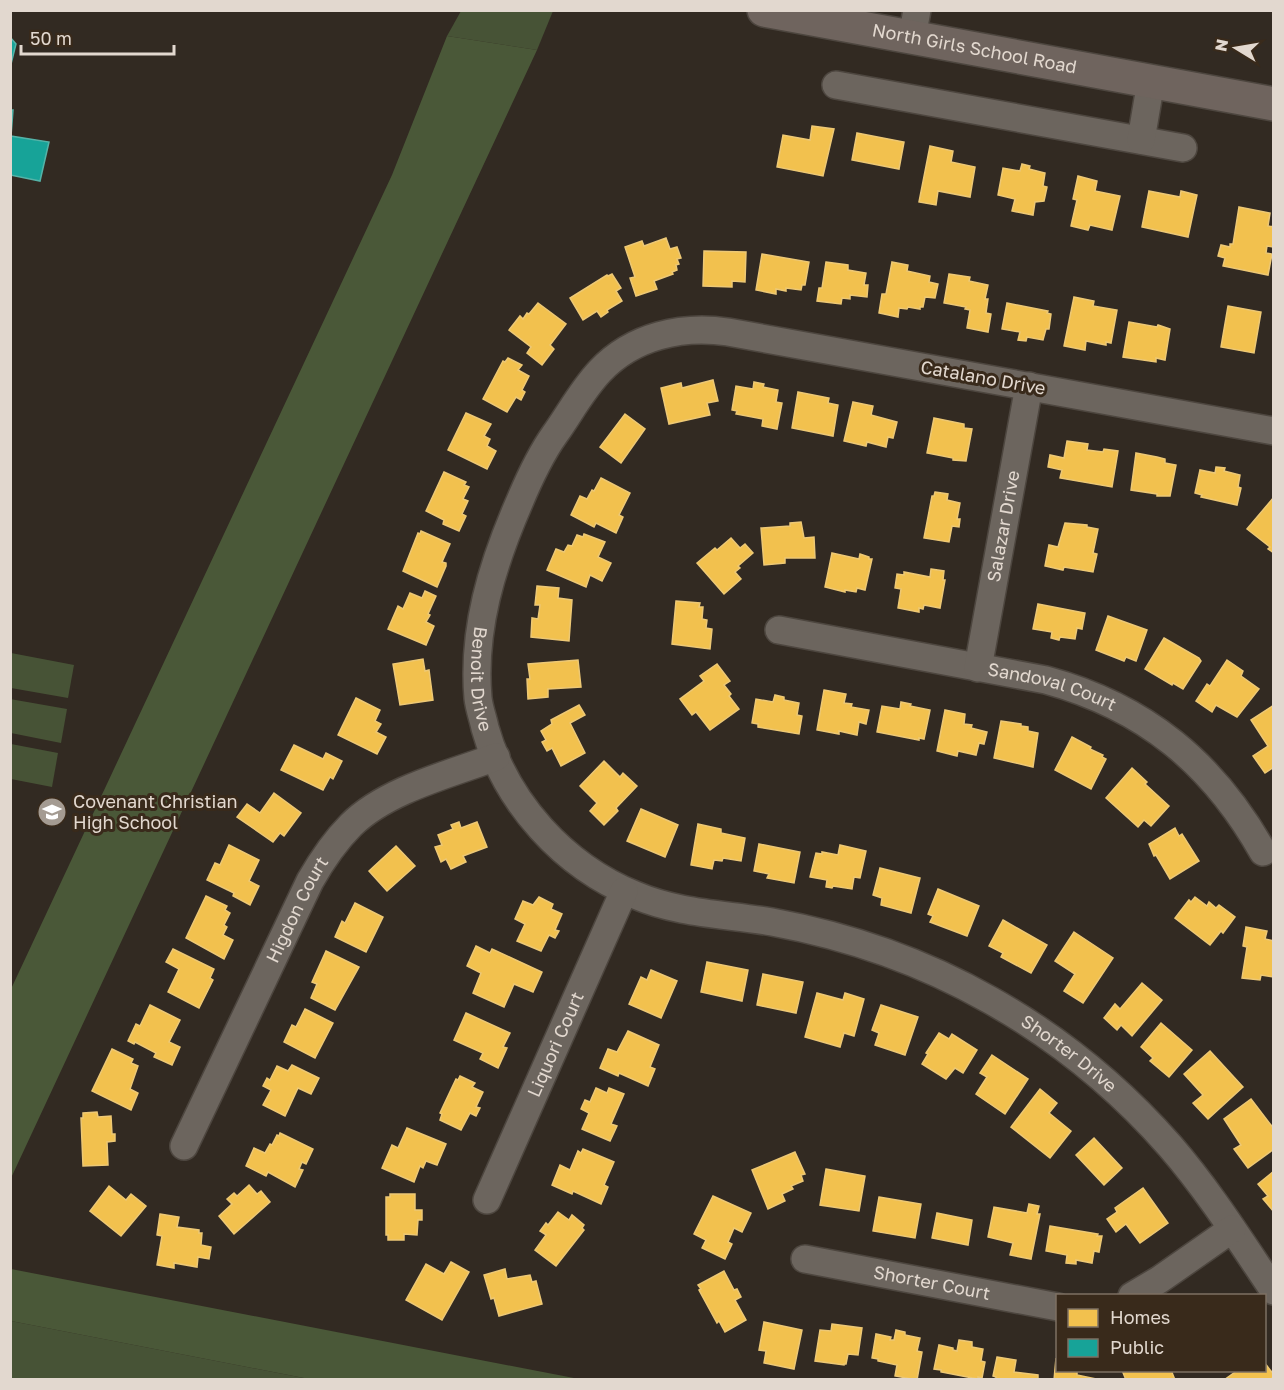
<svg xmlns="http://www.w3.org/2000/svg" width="1284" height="1390" viewBox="0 0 1284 1390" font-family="'Golos Text',sans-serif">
<rect width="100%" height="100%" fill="#322a22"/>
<g fill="#475336">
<path d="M461 11H553L537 50 447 36Z"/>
<path d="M11 653 74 665 68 698 11 688Z"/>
<path d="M10 699 67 709 61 743 11 733Z"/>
<path d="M11 744 58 753 52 787 11 779Z"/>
<path d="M11 1321 309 1379H11Z"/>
</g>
<g fill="#4a5838">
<path d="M447 36 537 50 11 1178V989L392 175Z"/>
<path d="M10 1269H11L579 1379H309L11 1321Z"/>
</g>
<g fill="#f2c14e" stroke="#edc875" stroke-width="1.5">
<path d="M812 126 834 129 823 176 777 167 783 135 810 140Z"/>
<path d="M857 133 904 142 899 169 852 160Z"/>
<path d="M930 146 953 151 951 162 975 167 970 197 938 191 936 205 919 202Z"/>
<path d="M1022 164 1030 166 1029 169 1045 173 1043 186 1047 187 1044 201 1035 202 1033 215 1012 211 1015 199 998 195 1003 168 1020 171Z"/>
<path d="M1078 176 1097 181 1095 191 1120 196 1112 230 1090 225 1088 230 1071 226 1077 200 1073 199Z"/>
<path d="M1149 191 1180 197 1181 191 1197 195 1188 237 1142 227Z"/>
<path d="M1239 207 1270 213 1268 226 1274 227V243L1273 247 1267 246 1266 253 1272 254 1268 275 1223 266 1225 258 1218 256 1221 245 1230 247V244H1233Z"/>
<path d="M666 238 670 249 677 247 681 258 677 259 679 264 676 265 677 270 672 272 673 274 654 281 657 289 636 296 630 278 635 277 625 247 642 241 644 246Z"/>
<path d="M704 251 746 252 745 282 732 281V287L703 286Z"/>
<path d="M762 254 809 262 805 285H802L801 290 786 288V291L776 289V294L756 290Z"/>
<path d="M826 262 848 265V270L866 273 864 285H868L867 297 850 295V299L842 298 841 304 817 301 819 288H822Z"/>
<path d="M892 262 908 265 907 271 930 276 929 282 938 284 935 298 925 297 923 307H920V309L908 307 907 309 899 308 898 317 879 313 882 294H886Z"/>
<path d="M612 274 621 288 616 291 622 301 607 310 608 312 601 317 597 311 583 320 570 298 607 275 608 276Z"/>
<path d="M949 274 970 277 969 281 988 285 985 299H988L986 313 991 314 988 332 967 328 970 310 965 309 966 307 944 303Z"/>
<path d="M1074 297 1094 301 1093 306 1117 310 1111 343 1106 342V345L1086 341 1085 350 1064 346Z"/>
<path d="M538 303 566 324 550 345 554 349 542 365 527 353 531 347 509 330 520 316 523 319 527 313 529 314Z"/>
<path d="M1007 303 1048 311 1047 313 1051 314 1049 329H1046L1043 340 1027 337 1026 341 1018 340 1020 332 1002 329Z"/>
<path d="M1228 306 1261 312 1254 353 1221 347Z"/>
<path d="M1129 322 1157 327 1158 325 1170 329 1165 360 1156 358V362L1123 357Z"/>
<path d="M508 358 522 365 518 370 529 376 522 390 525 392 521 400 516 397 507 412 483 399 503 361 505 362Z"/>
<path d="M713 380 718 401 707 403 710 415 669 424 661 388 681 383 682 388Z"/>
<path d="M754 382 764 384 763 387 778 390 776 402 782 403 777 429 762 426 763 419 736 414 737 411 732 410 736 386 753 389Z"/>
<path d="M798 392 829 398 828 403 838 405 833 436 792 428Z"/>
<path d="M853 402 873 406 871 415 897 422 893 438 888 437 886 447 867 442 866 446 844 441Z"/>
<path d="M466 413 491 424 484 436 490 439 487 446 496 451 487 469 448 450Z"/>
<path d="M625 414 645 429 621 463 600 447Z"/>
<path d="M934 418 964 424V428L972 429 966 461 953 460V458L927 453Z"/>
<path d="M1067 441 1088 444 1087 450 1103 452 1104 449 1118 451 1112 487 1060 478 1062 470 1048 467 1050 455 1064 458Z"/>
<path d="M1136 453 1157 457 1165 459V463L1176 465 1170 496H1157V494L1131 490Z"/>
<path d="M1216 467 1225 468 1224 471 1240 475 1238 487 1241 488 1237 505 1201 497 1202 495 1195 493 1200 470 1215 473Z"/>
<path d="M444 472 466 482 464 485 469 487 463 499 468 501 462 514 466 516 459 531 443 524 444 520 426 511Z"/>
<path d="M601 478 630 493 619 515 623 517 616 533 596 523 594 527 571 515 580 496 587 499 592 490 594 491Z"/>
<path d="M935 492 948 494 947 500 960 503 957 519H960L959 527 952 526 949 542 924 538 932 496H934Z"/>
<path d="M1274 497V553L1268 549 1270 547 1247 529Z"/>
<path d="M801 522 804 538 814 537 815 558H785V563L764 565 761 528 790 526V523Z"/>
<path d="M1065 523 1087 525V527L1098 529 1093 553 1097 554 1093 572 1064 567 1063 570 1045 566 1049 545 1058 547Z"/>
<path d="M421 531 450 544 442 562 446 563V566L437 587 403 571 418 533 420 534Z"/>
<path d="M584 534 605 542 598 557 611 563 602 581 590 575 586 587 547 570 556 549 564 552 568 545 572 546 577 535 583 537Z"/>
<path d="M731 538 740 548 745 544 753 553 738 566 740 568 735 572 741 579 724 594 697 563 715 548 717 550Z"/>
<path d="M832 553 859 559 860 554 869 557V559H872L865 590 857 588 856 592 845 590V592L825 587Z"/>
<path d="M931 569 944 571 943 580H945L940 608 924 605 923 609 919 608V612L898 608 901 589 895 588 897 574 904 575V572L930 577Z"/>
<path d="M537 586 559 588 558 598 572 600 569 641 531 637 532 618 538 619 540 605H535Z"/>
<path d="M425 591 436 596 428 614 430 615 426 622 434 626 426 645 388 629 398 606 403 609 410 593 422 598Z"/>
<path d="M676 601 700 603 699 607H703L702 619 707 620 706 628 712 629 710 649 672 644Z"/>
<path d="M1038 604 1085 613 1082 629 1077 628 1075 639 1060 637 1059 640 1051 638 1052 632 1033 629Z"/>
<path d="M1108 616 1147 630 1136 661 1126 657 1124 661 1096 650Z"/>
<path d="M1164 638 1199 658 1201 661 1183 689 1173 683 1172 685 1145 669Z"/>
<path d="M423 659 425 671 429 670 433 700 400 705 393 664Z"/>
<path d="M578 660 581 687 548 689V697L528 699 527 679H530L528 664Z"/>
<path d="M1227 660 1243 671 1241 676 1259 689 1237 717 1216 705 1212 712 1196 701 1207 684 1210 686Z"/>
<path d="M717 664 730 681 724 685 731 694 729 696 739 709 710 730 696 712 692 715 680 699 704 681 700 676Z"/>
<path d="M824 690 846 694 844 703 852 704 851 707 869 710 866 724 859 722 857 735 839 731V734L817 730Z"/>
<path d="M775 695 784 697V700L799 703 797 715 802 716 799 734 758 727V724L752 723 756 699 773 702Z"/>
<path d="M356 698 380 710 375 721 381 724 376 732 386 737 377 754 338 735Z"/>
<path d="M901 702 911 704 910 706 930 710 924 739 919 738V740L877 732 882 706 900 709Z"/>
<path d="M579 705 585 715 570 723 585 753 561 766 552 748 547 751 542 742 546 740 541 731 552 724 551 720Z"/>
<path d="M1274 705V767L1265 773 1253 756 1268 746 1251 720Z"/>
<path d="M945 710 965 714 964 724 972 725 971 728 987 732 984 744 979 743 976 755 958 751 957 756 937 751Z"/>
<path d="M1001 721 1021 724V726L1028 727V731L1038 733 1033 767 994 758Z"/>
<path d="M1072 737 1091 747 1090 749 1103 755 1102 757 1106 759 1091 789 1055 770Z"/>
<path d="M294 745 323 759 326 753 342 761 333 779 330 777 323 790 281 770Z"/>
<path d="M604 761 620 777 623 773 637 786 616 808 618 811 604 825 590 811 597 803 580 786Z"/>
<path d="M1132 768 1147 782 1145 784 1169 806 1151 826 1144 820 1138 827 1106 798Z"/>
<path d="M274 793 301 813 284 836 280 833 273 842 237 817 247 804 260 813Z"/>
<path d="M641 809 678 825 665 857 627 841Z"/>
<path d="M459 822 461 828 477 822 487 847 463 856 466 862 451 869 446 859 441 862 435 847 442 845 438 835 453 829 451 825Z"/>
<path d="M698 824 721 829V833L745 838 741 861 723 858 722 861 714 860 712 869 691 865Z"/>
<path d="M1175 828 1179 836 1182 834 1199 861 1170 879 1156 855 1154 856 1149 844Z"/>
<path d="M759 844 800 852 794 883 767 878 769 874 754 871Z"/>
<path d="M229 845 259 860 249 881 259 886 250 905 233 896 234 893 207 880 215 863 220 865Z"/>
<path d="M840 845 866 851 860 878 854 877 852 889 833 886 832 888 826 887 827 880 810 877 816 853 822 854V852L838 855Z"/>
<path d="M396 846 415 866 387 891 369 871Z"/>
<path d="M880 868 920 878 911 913 881 905 882 898 873 895Z"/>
<path d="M938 889 979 906 967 936 930 922 933 916 928 914Z"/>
<path d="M206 896 227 906 225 910 230 913 224 925 227 927 223 935 233 940 224 959 186 938Z"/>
<path d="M539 897 553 904 551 909 562 914 555 930 559 931 555 938 549 935 541 951 517 941 525 924 515 919 523 901 533 905Z"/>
<path d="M1195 897 1207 906 1209 902 1216 908 1219 905 1235 917 1223 933 1221 931 1210 945 1175 918 1189 900 1191 902Z"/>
<path d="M355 903 383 917 366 952 335 937 342 921 345 923Z"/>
<path d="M1003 920 1047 945 1031 973 1001 957 1003 953 989 946Z"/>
<path d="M1246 927 1267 931 1265 939 1274 941V977L1261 975 1260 980 1242 978 1247 947 1243 946Z"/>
<path d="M1074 932 1113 958 1083 1003 1064 991 1075 974 1055 961Z"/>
<path d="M476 946 490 953 492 949 542 972 533 992 514 984 504 1007 473 993 481 973 467 966Z"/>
<path d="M173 949 214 969 210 978 213 980 199 1008 168 992 179 969 166 962Z"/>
<path d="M326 951 359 967 335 1010 311 998 317 984 312 982Z"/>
<path d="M707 962 748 970 742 1001 701 992Z"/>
<path d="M651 970 677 981 661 1018 629 1004 641 977 647 980Z"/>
<path d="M763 974 803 982 796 1013 757 1005Z"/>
<path d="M1142 983 1162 1000 1132 1036 1121 1025 1117 1030 1104 1018 1115 1004 1120 1009Z"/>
<path d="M817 993 843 1000 845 993 864 999 854 1036 844 1033 840 1047 805 1037Z"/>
<path d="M150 1005 180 1020 169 1042 180 1047 172 1065 154 1057 156 1053 135 1042 134 1044 128 1041 136 1024 140 1026Z"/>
<path d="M881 1005 918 1017 905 1055 875 1045 879 1033 872 1030Z"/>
<path d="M305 1009 333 1023 315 1058 284 1042 292 1025 296 1027Z"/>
<path d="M466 1013 510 1033 503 1047 507 1048 498 1068 480 1059 483 1053 454 1040Z"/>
<path d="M1161 1023 1192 1050 1169 1077 1150 1061 1153 1058 1141 1047Z"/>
<path d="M628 1031 659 1045 650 1067 655 1069 648 1086 619 1073 618 1076 600 1068 608 1049 617 1052Z"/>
<path d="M939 1033 949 1039 952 1034 977 1050 963 1073 955 1068 946 1079 922 1064 928 1054 926 1053Z"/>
<path d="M112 1049 133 1059 131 1063 138 1066 130 1089 138 1093 131 1110 92 1091Z"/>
<path d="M1210 1051 1243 1087 1208 1119 1193 1103 1203 1095 1184 1074Z"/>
<path d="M992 1055 1028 1079 1005 1114 976 1094 987 1077 980 1073Z"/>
<path d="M292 1065 319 1078 311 1094 298 1088 285 1116 263 1105 271 1090 263 1086 267 1078 270 1080 277 1066 288 1071Z"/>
<path d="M460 1076 475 1083 472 1087 483 1092 476 1107 480 1108 476 1116 470 1113 461 1130 440 1120 442 1114 440 1113 456 1079 458 1080Z"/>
<path d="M596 1088 607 1093 609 1088 624 1094 611 1124 617 1126 610 1141 582 1129 589 1113 581 1109 585 1100 590 1102Z"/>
<path d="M1040 1089 1057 1103 1049 1113 1071 1131 1050 1158 1011 1127Z"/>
<path d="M1251 1099 1274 1129V1149L1248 1168 1234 1149 1241 1145 1224 1119Z"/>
<path d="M97 1112 98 1117 111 1116 112 1134H115V1141L107 1142 108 1165 83 1166 81 1118H83V1113Z"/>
<path d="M407 1128 446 1144 437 1165 426 1161 423 1168 420 1166 414 1182 382 1168 392 1145 398 1148Z"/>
<path d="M280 1133 313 1149 306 1164 302 1162 299 1169 303 1170 295 1187 268 1172 266 1176 246 1166 254 1148 265 1153 270 1144 272 1145 277 1135 279 1136Z"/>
<path d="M1094 1138 1122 1168 1104 1185 1076 1155Z"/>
<path d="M583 1149 614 1162 604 1185 608 1187 601 1204 573 1191 572 1194 552 1185 560 1165 570 1170 578 1151 581 1153Z"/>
<path d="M795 1152 805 1174 801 1175 803 1181 791 1186 793 1189 782 1194 785 1201 768 1209 752 1170Z"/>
<path d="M826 1169 865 1176 859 1211 820 1205Z"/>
<path d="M1274 1171V1212L1263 1199 1268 1196 1258 1184Z"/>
<path d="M249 1185 257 1194 261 1191 270 1202 234 1234 219 1216 232 1204 227 1199 234 1193 237 1196Z"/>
<path d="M109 1186 126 1200 131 1194 146 1206 121 1236 90 1211Z"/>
<path d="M1143 1188 1168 1223 1140 1243 1126 1224 1116 1232 1107 1219 1117 1212 1115 1208Z"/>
<path d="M390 1194H415V1210H422V1220H418L417 1235 404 1234V1240H388V1235H386V1197H390Z"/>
<path d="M713 1196 751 1213 742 1232 734 1228 728 1242 732 1244 725 1259 702 1248 706 1240 694 1234Z"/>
<path d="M879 1197 921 1204 915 1238 873 1231Z"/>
<path d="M1029 1204 1039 1206 1037 1214H1040L1031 1259 1010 1255 1013 1243 988 1237 994 1207 1027 1213Z"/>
<path d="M558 1212 569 1220 572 1215 584 1225 582 1228 584 1230 556 1266 535 1250 546 1235 540 1231 546 1223 548 1225Z"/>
<path d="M937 1213 972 1220 968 1245 932 1238Z"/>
<path d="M160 1214 179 1217 177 1227 199 1230V1233H202L201 1245 211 1247 209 1259 198 1257 197 1267 174 1263V1268L157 1265 162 1236 157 1235Z"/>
<path d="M1050 1226 1098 1234 1097 1236H1102L1099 1252 1094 1251 1092 1263 1076 1260V1264L1066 1263 1067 1255 1046 1251Z"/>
<path d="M451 1262 469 1272 442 1320 406 1300 426 1264 444 1274Z"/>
<path d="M505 1269 507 1279 530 1275 532 1282 536 1281 542 1304 499 1316 494 1298 491 1299 484 1275Z"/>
<path d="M724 1271 734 1290 737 1289 741 1297 735 1300 746 1320 725 1332 719 1321 717 1323 699 1290 701 1289 698 1285Z"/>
<path d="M764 1322 802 1330 794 1369 764 1363 766 1351 759 1350Z"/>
<path d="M832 1324 862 1328 858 1355 848 1354 846 1364H844V1365L815 1361 820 1330 831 1331Z"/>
<path d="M896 1330 905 1332V1335L920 1338 917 1351 922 1352 917 1380 895 1376 897 1365 878 1361V1359L872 1358 876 1334 891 1337 890 1340H894Z"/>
<path d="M959 1340 972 1342V1347L983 1349 981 1361 985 1362 982 1378 978 1377V1379L941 1372V1370L934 1369 939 1345 953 1348V1350L957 1351Z"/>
<path d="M997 1357 1016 1360 1014 1372 1038 1375V1380H995L996 1377 993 1376Z"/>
<path d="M1056 1358 1058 1370H1077V1375L1101 1380H1054Z"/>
<path d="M1264 1362 1274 1375 1271 1380H1224L1238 1370H1264Z"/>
<path d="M1122 1370H1171L1175 1380H1126Z"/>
</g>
<g fill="#17a398" stroke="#54b3a8" stroke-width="1.5">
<path d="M10 37 16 44 10 68Z"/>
<path d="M10 110H13L11 136 49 142 40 181 10 175Z"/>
</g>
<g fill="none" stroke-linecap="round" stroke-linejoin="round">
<g stroke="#4d463f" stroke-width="30">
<g id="minor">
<path d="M912 38 917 10"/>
<path d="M836 85 1183 148"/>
<path d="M1141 140 1151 81"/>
<path id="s1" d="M1274 431 728 332C682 325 633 336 600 371 582 390 570 413 555 434 540 455 529 479 519 503 492 565 472 630 478 698 479 708 483 718 485 728 506 803 564 866 635 895 679 914 726 914 772 922 848 936 923 962 990 1000 1058 1038 1119 1088 1170 1146 1209 1191 1241 1242 1274 1291"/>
<path id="s2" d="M779 630 1046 680C1145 707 1213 763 1263 852"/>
<path id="s3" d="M978 668 1029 386"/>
<path id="s4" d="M184 1146 310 881C322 860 334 842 351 825 386 790 450 774 496 757"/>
<path id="s5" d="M487 1200 624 891"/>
<path id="s6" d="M805 1259 1058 1307"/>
<path d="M1132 1296 1159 1280 1232 1229"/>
</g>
</g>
<g stroke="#4d463f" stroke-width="36">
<g id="major">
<path id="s7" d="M764 10 1274 104"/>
</g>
</g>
<use href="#minor" stroke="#6c655e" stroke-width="27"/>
<use href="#major" stroke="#6f645e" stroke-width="33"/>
</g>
<defs>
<g id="school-disc" transform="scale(1.5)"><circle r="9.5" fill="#a49b92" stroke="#392a1b"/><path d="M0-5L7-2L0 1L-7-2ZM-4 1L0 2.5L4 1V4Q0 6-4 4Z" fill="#fff"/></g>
</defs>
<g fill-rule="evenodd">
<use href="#school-disc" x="52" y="812"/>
</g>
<g text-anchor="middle" stroke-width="6" stroke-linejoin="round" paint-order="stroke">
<g font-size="18" fill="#e2d8cf" stroke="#392a1b">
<text dy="6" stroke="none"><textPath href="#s7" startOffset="214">North Girls School Road</textPath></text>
<text transform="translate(983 378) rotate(10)" y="6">Catalano Drive</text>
<text dy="6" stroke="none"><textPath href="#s3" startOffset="144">Salazar Drive</textPath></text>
<text dy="6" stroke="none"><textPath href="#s1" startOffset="1032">Benoit Drive</textPath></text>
<text dy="6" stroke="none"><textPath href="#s2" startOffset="279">Sandoval Court</textPath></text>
<text dy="6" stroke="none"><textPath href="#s4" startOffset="262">Higdon Court</textPath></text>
<text dy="6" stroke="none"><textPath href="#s5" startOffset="170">Liquori Court</textPath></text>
<text dy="6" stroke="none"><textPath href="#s1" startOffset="1782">Shorter Drive</textPath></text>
<text dy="6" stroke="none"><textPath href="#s6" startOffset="129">Shorter Court</textPath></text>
</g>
<g font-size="18" fill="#e2d8cf" stroke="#392a1b" text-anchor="start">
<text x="73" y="808">Covenant Christian<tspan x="73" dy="21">High School</tspan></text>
</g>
</g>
<rect width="1284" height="1390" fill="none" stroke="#e2d8cf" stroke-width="24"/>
<rect x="1056" y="1294" width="210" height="78" fill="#392a1b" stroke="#7d7063" stroke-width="1.5"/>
<rect x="1068" y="1309" width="30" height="18" fill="#f2c14e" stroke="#7d7063" stroke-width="1.5"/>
<text x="1110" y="1324" font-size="18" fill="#e2d8cf">Homes</text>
<rect x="1068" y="1339" width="30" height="18" fill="#17a398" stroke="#7d7063" stroke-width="1.5"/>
<text x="1110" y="1354" font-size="18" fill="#e2d8cf">Public</text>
<g transform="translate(1236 48) rotate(281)" stroke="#392a1b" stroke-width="4.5" paint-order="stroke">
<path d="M0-4.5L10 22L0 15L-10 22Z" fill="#e2d8cf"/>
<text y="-9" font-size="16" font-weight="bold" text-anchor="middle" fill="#e2d8cf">N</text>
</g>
<path d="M21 45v9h153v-9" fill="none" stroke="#e2d8cf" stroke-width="3"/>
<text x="30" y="45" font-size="18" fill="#e2d8cf" stroke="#392a1b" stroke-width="4.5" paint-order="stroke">50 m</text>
</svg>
